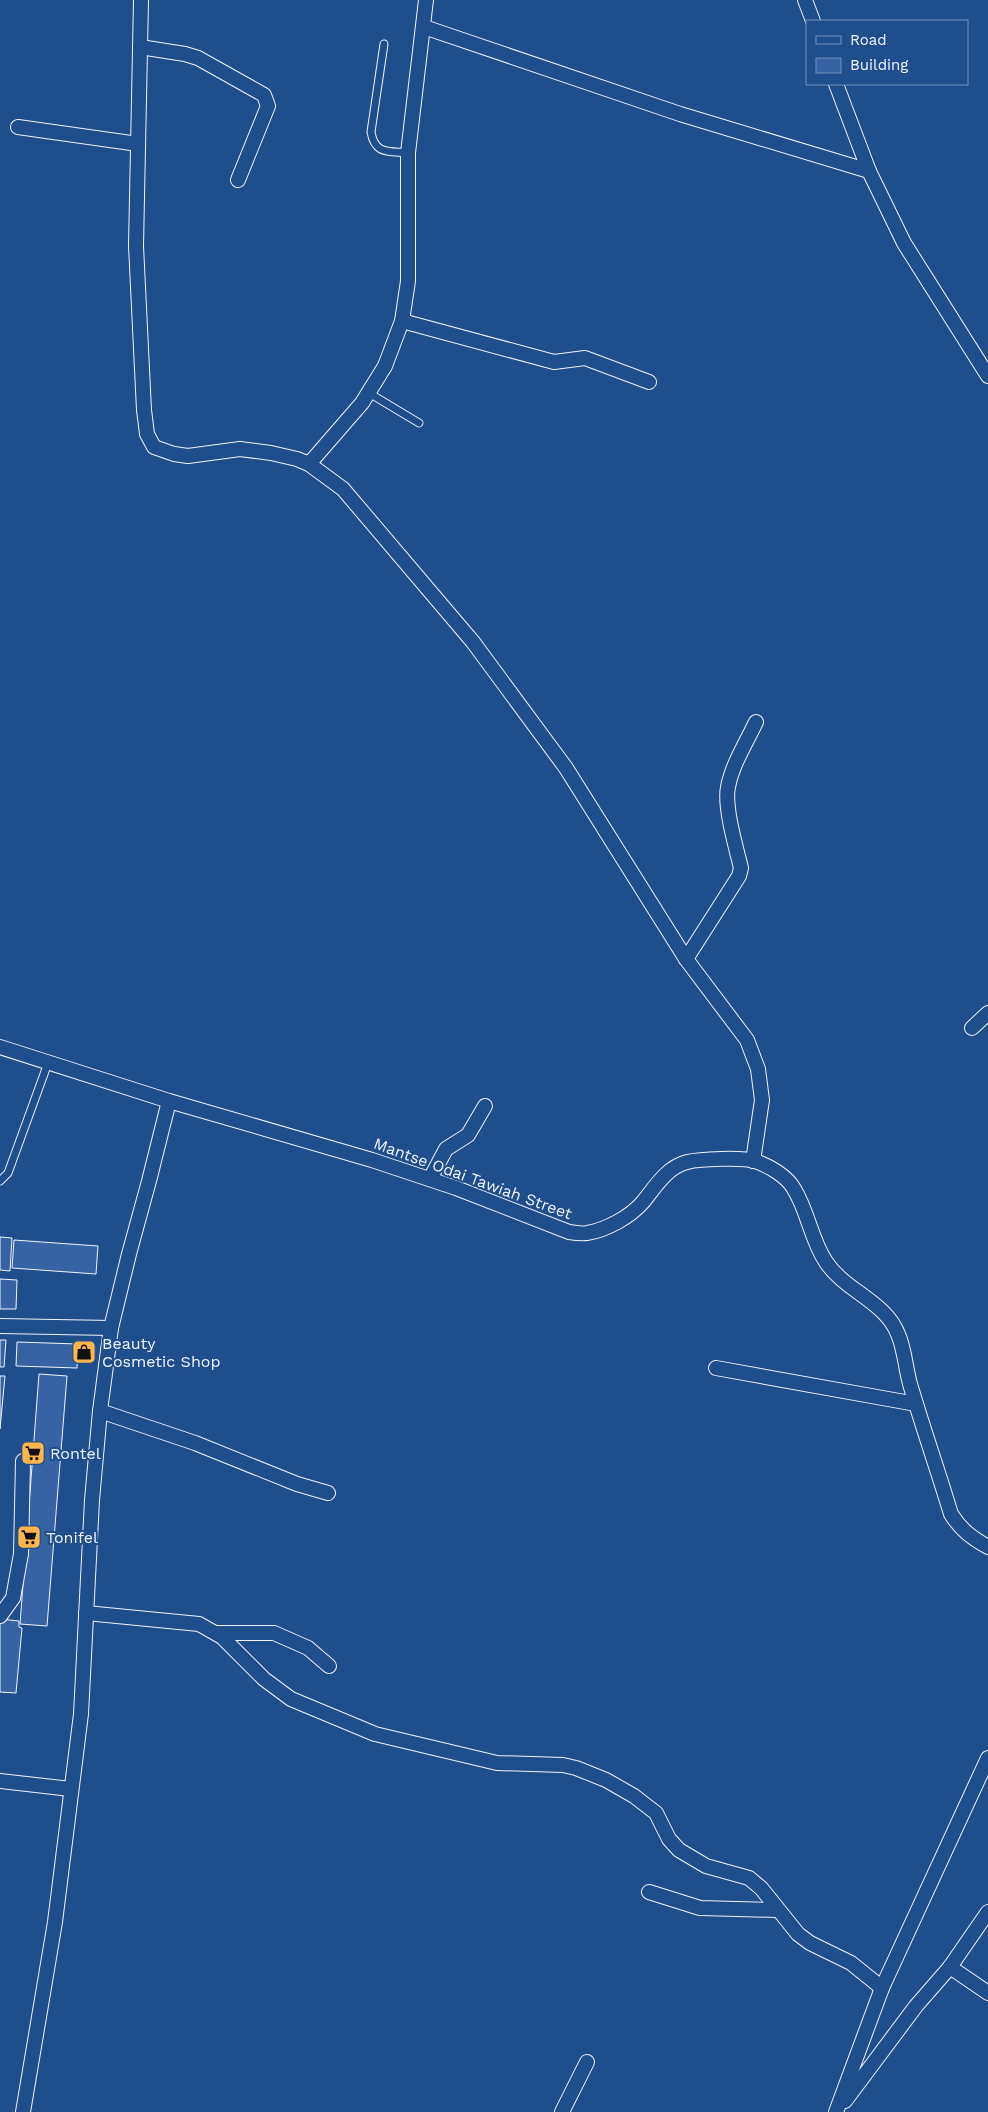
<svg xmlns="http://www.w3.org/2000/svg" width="988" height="2112" viewBox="0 0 988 2112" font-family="'Work Sans',sans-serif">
<rect width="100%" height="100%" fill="#1f4e8c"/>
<g fill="#3563a3" stroke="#f2f6ff">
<path d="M0 1237 12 1238 10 1271 0 1270Z"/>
<path d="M14 1240 98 1246 96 1274 12 1268Z"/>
<path d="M0 1279 17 1280 16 1309H0Z"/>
<path d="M0 1340H6L4 1367H0Z"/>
<path d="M17 1342 78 1344 77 1368 16 1366Z"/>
<path d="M39 1374 67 1376 47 1626 20 1624Z"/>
<path d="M0 1376H5L0 1429Z"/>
<path d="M0 1619 19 1621V1627L22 1628 16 1693 0 1692Z"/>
</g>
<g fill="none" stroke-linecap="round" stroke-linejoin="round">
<g stroke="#f2f6ff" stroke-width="9">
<g id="service">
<path d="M384 44 371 132C375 155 389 151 408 153"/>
<path d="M369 393 419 423"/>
<path d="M0 1181 8 1173 48 1063"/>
</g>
</g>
<g stroke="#f2f6ff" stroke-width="16">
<g id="minor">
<path d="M141 0 136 246 144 410 147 434 154 447 174 454 188 456 240 449 271 453 297 459 309 464 343 489 473 642 566 768 686 959 747 1040 758 1069 762 1100 753 1161"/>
<path d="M805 0 813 21"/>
<path d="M424 27 680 114 869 171"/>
<path d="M140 47 185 54 198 58 264 95 268 106 238 180"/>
<path d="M836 84 869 171 904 243 988 376"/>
<path d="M18 127 138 144"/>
<path d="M402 321 554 362 585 358 649 382"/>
<path d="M309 464 362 403 385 366 402 321 408 281V153L426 0"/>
<path d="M686 959 739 876 741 868C736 847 724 807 728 787 732 765 746 743 756 722"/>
<path d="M972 1028 988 1013"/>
<path d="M0 1047 169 1101 372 1160 456 1188 569 1232C575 1233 582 1234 587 1233 606 1230 630 1217 643 1202 655 1187 667 1167 687 1162 700 1159 742 1157 755 1161 769 1166 787 1176 794 1189 808 1211 811 1240 826 1262 843 1288 879 1300 894 1326 904 1343 905 1365 910 1384 923 1428 938 1471 951 1514 961 1530 972 1538 988 1547"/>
<path d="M430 1179 446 1149 468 1135 485 1106"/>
<path d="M0 1326 111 1328"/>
<path d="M716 1368 916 1404"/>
<path d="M100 1411 195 1443 297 1484 328 1493"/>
<path d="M86 1613 199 1624 222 1637 264 1679 291 1699 375 1734 497 1763 563 1765 576 1768 606 1780 634 1796 656 1813 669 1839 679 1850 706 1866 749 1878 761 1888 798 1934 810 1943 851 1963 882 1988"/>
<path d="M0 1616 13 1598 21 1554 23 1461"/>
<path d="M216 1633H274L308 1648 329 1666"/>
<path d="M0 1781 71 1789"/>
<path d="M649 1892 700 1908 777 1910"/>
<path d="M950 1967 988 1993"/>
<path d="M845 2101 916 2006 950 1967 988 1912"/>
<path d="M23 2112 55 1922 81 1714 92 1500 100 1411 111 1328 129 1254 149 1181 169 1101"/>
<path d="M562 2112 587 2062"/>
<path d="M836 2112 882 1988 988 1758"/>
</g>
</g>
<use href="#service" stroke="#1f4e8c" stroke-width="7"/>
<use href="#minor" stroke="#1f4e8c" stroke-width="14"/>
</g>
<defs>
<g id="shop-square" transform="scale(1.25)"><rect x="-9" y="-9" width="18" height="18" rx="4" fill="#ffb74d" stroke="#1f4e8c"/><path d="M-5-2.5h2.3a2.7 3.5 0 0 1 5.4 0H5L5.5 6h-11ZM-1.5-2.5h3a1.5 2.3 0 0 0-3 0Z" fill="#111"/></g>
<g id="supermarket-square" transform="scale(1.25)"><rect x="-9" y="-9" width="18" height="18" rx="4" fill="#ffb74d" stroke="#1f4e8c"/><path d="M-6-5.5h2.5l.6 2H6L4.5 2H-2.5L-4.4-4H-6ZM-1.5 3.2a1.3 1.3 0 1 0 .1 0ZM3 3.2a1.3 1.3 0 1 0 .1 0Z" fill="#111"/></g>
</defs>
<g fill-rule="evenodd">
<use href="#shop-square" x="84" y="1352"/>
<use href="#supermarket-square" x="33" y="1453"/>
<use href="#supermarket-square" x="29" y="1537"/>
</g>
<g text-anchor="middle" stroke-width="4" stroke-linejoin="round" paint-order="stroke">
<g font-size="16" fill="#f2f6ff" stroke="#1f4e8c">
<text transform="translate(473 1178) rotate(20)" y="6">Mantse Odai Tawiah Street</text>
</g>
<g font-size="16" fill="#f2f6ff" stroke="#1f4e8c" text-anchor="start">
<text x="102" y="1349">Beauty<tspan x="102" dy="18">Cosmetic Shop</tspan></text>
<text x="50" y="1459">Rontel</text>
<text x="46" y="1543">Tonifel</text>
</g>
</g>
<rect x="806" y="20" width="162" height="65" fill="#1f4e8c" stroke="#7391ba"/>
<rect x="816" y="36" width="25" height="8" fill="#1f4e8c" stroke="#7391ba"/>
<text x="850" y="45" font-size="15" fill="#f2f6ff">Road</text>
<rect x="816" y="58" width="25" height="15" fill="#3563a3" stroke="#7391ba"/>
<text x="850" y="70" font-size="15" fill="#f2f6ff">Building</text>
</svg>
